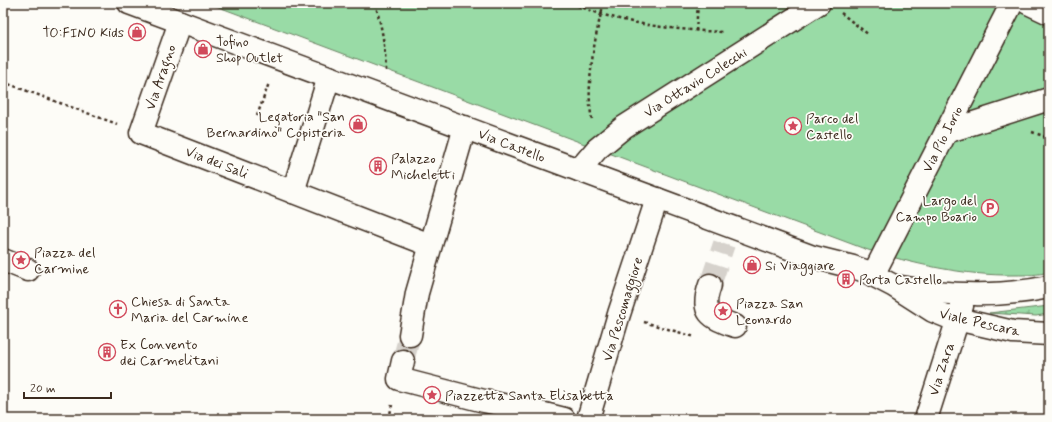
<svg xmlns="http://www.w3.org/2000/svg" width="1052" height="422" viewBox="0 0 1052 422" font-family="Mynerve,sans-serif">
<defs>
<pattern id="forest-firs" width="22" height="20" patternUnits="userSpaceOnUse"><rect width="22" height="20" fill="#99dba6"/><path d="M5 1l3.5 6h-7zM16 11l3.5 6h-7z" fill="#85bc8e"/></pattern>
</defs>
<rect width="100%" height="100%" fill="#fdfcf7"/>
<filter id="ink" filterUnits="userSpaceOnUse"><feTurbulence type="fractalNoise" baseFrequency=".025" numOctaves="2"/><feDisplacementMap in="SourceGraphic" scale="8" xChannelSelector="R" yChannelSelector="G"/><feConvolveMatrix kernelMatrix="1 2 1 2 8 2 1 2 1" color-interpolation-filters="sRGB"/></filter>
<g filter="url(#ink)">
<path fill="url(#forest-firs)" stroke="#6a8262" d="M1049 306V314L1036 316 989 313Z"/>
<path fill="#99dba6" stroke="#6a8262" d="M208 3H1049V272C1038 275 1027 275 1015 275 964 276 913 264 865 249Z"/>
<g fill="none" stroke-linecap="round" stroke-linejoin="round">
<g stroke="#d6d2cc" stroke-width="22" stroke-dasharray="22 11" stroke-linecap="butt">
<path d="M710 285 724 244"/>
<path d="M403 361 410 335"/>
</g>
<g stroke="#3b2a1e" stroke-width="25">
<g id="minor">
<path d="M129 3 813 257 853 267 865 271 894 286 933 311 948 317 1013 332 1049 334"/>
<path d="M1028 3 1049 13"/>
<path d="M180 22 141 133 430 245"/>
<path d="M946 132 1049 99"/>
<path d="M579 170 597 149 624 127 819 3"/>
<path d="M293 192 329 77"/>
<path d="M3 260 28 270"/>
<path d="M873 275 1012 3"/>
<path d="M710 285C700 313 710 317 735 326"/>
<path d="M901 287C948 296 1002 297 1049 287"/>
<path d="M410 335 417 293 465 127"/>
<path d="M403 361 399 379 484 401 536 412 564 419"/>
<path d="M588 419 619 314 657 199"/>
<path d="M926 419 962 306"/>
</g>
</g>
<g stroke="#3b2a1e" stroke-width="2.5" stroke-dasharray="3 3" stroke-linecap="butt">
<path d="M375 3C382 28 385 45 386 71"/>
<path d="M572 3C618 24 674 30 724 32"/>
<path d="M841 13 869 35"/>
<path d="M696 31 698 3"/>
<path d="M3 82 117 124"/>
<path d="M257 116 269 83"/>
<path d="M592 119C585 89 595 33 604 3"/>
<path d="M1032 132 1049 138"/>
<path d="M644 322 695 337"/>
<path d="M389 419 392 405"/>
</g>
<use href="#minor" stroke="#fdfcf7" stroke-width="22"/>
</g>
</g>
<defs>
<g id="shop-ring" transform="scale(0.9)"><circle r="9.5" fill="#fdfcf7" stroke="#d1495b" stroke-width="1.5"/><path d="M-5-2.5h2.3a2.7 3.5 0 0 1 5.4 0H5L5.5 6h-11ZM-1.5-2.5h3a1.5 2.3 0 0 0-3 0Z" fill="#d1495b"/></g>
<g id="sight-ring" transform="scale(0.9)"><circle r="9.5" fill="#fdfcf7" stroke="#d1495b" stroke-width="1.5"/><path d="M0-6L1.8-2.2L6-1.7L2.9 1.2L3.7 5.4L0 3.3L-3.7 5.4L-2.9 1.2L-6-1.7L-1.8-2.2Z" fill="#d1495b"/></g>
<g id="building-ring" transform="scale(0.9)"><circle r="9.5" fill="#fdfcf7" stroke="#d1495b" stroke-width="1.5"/><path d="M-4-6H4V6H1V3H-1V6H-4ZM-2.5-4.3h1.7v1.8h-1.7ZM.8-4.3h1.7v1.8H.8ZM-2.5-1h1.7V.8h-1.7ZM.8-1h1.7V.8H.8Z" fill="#d1495b"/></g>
<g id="parking-ring" transform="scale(0.9)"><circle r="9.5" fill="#fdfcf7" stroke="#d1495b" stroke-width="1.5"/><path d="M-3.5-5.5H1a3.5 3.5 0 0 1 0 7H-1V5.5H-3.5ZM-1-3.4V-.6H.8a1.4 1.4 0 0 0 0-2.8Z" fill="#d1495b"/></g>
<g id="church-ring" transform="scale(0.9)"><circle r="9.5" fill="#fdfcf7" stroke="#d1495b" stroke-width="1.5"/><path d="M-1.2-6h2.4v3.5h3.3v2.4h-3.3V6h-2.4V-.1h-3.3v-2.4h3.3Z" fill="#d1495b"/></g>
</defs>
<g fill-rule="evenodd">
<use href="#shop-ring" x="137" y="32"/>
<use href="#shop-ring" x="203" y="49"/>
<use href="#shop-ring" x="358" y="124"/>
<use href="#sight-ring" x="793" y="126"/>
<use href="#building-ring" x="378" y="166"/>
<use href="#parking-ring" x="990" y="208"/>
<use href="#sight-ring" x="21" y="260"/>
<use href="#shop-ring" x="752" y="265"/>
<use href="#building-ring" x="846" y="279"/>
<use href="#church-ring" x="118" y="309"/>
<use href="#sight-ring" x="723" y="311"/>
<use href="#building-ring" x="107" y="352"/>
<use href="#sight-ring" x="432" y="395"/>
</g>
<g text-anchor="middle" stroke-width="3.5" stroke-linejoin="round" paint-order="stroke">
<g font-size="14" fill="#3b2a1e" stroke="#fdfcf7" text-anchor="start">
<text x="124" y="37" text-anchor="end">TO:FINO Kids</text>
<text x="216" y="46">Tofino<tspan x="216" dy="16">Shop Outlet</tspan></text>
<text x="345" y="121" text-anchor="end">Legatoria "San<tspan x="345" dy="16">Bernardino" Copisteria</tspan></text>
<text x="806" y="123">Parco del<tspan x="806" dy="16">Castello</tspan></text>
<text x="391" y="163">Palazzo<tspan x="391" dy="16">Micheletti</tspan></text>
<text x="977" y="205" text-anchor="end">Largo del<tspan x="977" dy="16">Campo Boario</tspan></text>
<text x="34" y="257">Piazza del<tspan x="34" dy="16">Carmine</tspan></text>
<text x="765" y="270">Si Viaggiare</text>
<text x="859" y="284">Porta Castello</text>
<text x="131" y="306">Chiesa di Santa<tspan x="131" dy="16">Maria del Carmine</tspan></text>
<text x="736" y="308">Piazza San<tspan x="736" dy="16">Leonardo</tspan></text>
<text x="120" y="349">Ex Convento<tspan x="120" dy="16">dei Carmelitani</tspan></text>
<text x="445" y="400">Piazzetta Santa Elisabetta</text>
</g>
<g font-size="14" fill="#3b2a1e" stroke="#fdfcf7">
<text transform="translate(160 77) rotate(-71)" y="5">Via Aragno</text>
<text transform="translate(695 82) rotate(-32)" y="5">Via Ottavio Colecchi</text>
<text transform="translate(942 139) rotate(-63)" y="5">Via Pio Iorio</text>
<text transform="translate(512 145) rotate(21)" y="5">Via Castello</text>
<text transform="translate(217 162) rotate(21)" y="5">Via dei Sali</text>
<text transform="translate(622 309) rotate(-73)" y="5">Via Pescomaggiore</text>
<text transform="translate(980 322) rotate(13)" y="5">Viale Pescara</text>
<text transform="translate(941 369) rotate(-72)" y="5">Via Zara</text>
</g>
</g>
<rect width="1052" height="422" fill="none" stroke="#fdfcf7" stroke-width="16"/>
<rect x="8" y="8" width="1036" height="406" fill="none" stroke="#3b2a1e" stroke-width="1.5" filter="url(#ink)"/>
<path d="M24 392v6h87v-6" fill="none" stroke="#3b2a1e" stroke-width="2"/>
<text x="30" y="392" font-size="12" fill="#3b2a1e" stroke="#fdfcf7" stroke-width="3" paint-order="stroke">20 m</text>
</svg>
